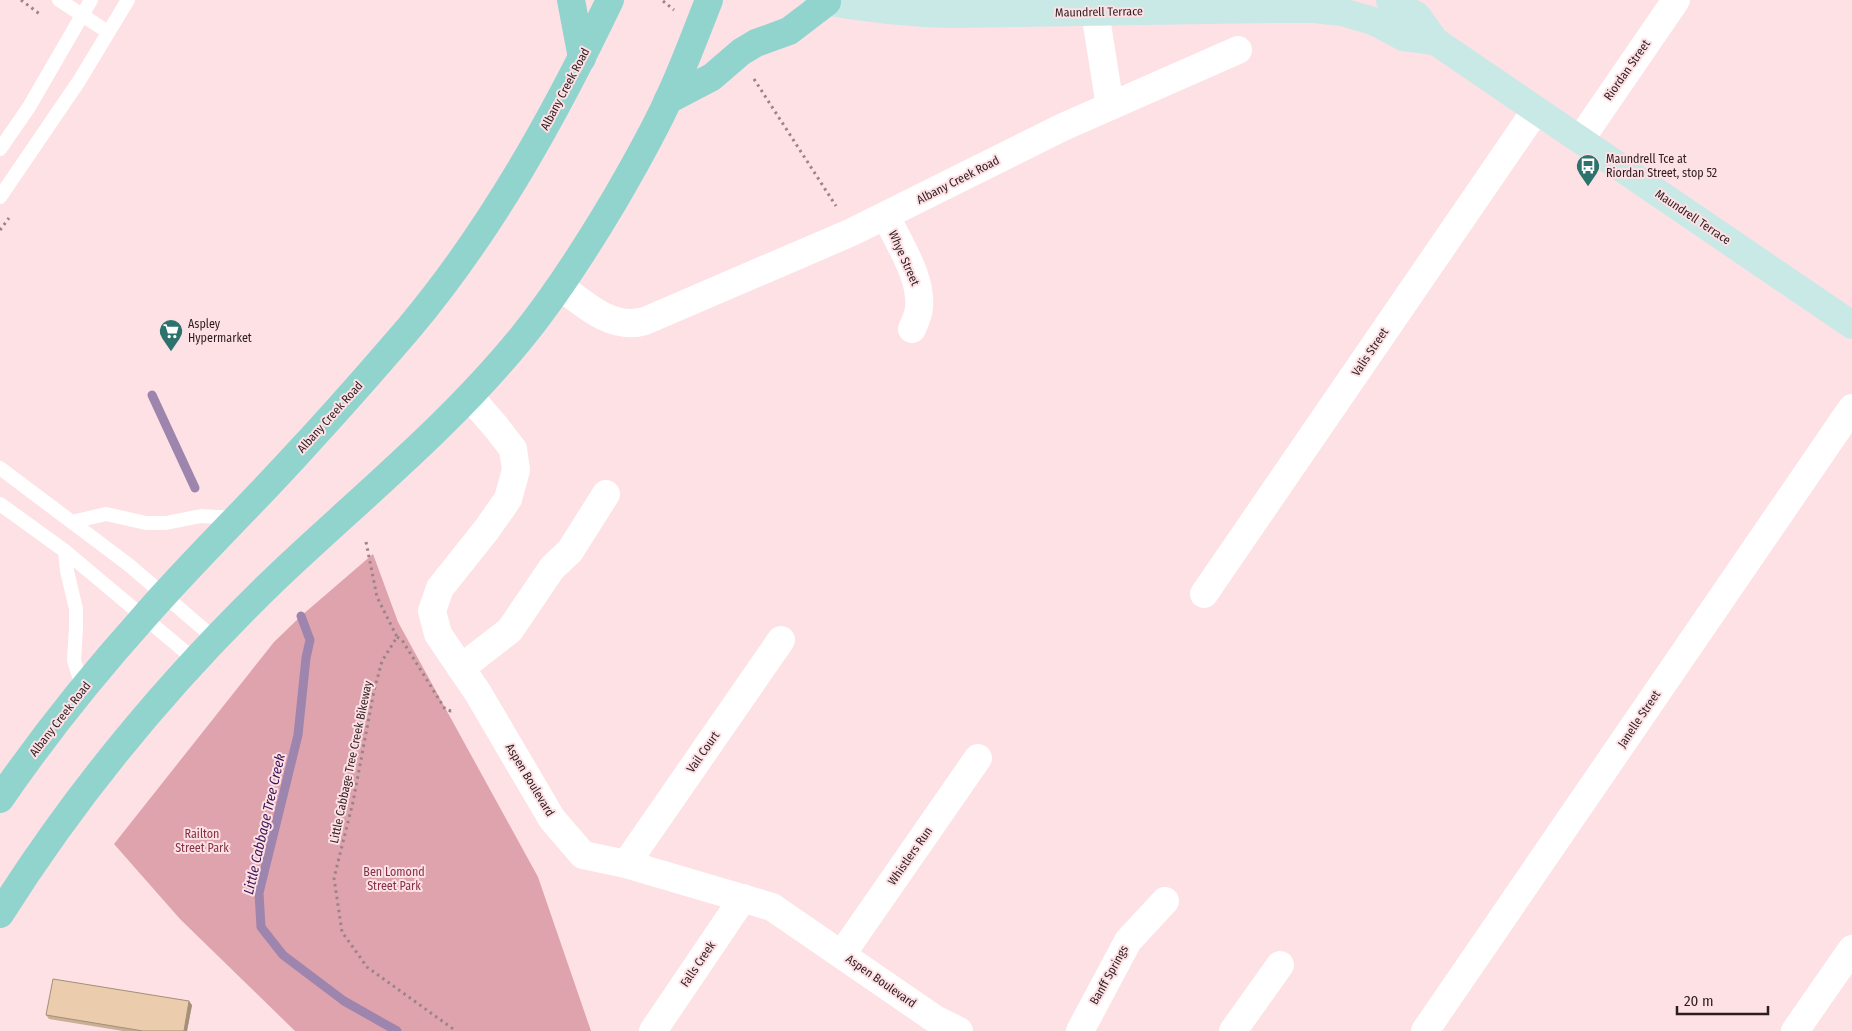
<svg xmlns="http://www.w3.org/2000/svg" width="1852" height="1031" viewBox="0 0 1852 1031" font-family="'Fira Sans Condensed',sans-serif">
<rect width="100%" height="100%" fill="#fde1e5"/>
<path fill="#dfa3ae" d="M373 554 398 622 538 877 591 1031H295L180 919 114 844 274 642 301 616Z"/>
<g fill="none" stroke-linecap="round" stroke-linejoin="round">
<g stroke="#9d85ae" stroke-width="9">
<path d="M152 395 195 488"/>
<path d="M301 616 310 640 306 658 298 735 259 893 261 927 283 955 344 1001 397 1031"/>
</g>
<g stroke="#9b8488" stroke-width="3" stroke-dasharray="2.5 4" stroke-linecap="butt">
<path d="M21 0 41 15"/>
<path d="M663 1 674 10"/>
<path d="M754 79 836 206"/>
<path d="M0 230 9 218"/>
<path d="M366 542 377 597 397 637 382 661 374 691 353 802 334 878 342 932 367 967 456 1031"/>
<path d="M397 637 402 640 445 709 451 711 454 710"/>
</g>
<g stroke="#fff" stroke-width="14">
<path d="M59 0 108 32"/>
<path d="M0 149 29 107 91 0"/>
<path d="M0 197 79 81 128 0"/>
<path d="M0 468 129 565 215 639"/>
<path d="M0 504 65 551 195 660"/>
<path d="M72 522 106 514 146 523H166L201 516 235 518"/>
<path d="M65 551 67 571 76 609V628L74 660 83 690"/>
</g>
<g stroke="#fff" stroke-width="28">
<path d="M1095 12 1110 106"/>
<path d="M1580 140 1676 0"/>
<path d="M886 216C898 242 922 277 919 307 919 314 915 322 912 329"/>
<path d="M560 286C584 304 612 331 645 321L852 232 1063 127 1238 50"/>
<path d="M470 397 496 427 513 449 516 470 508 499 487 529 440 588 432 611 438 634 478 693 552 819 583 855 626 864 772 907 935 1019 959 1031"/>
<path d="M1204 594 1536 110"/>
<path d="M461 668 510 630 552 568 570 551 606 494"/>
<path d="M626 864 781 640"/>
<path d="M842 954 978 758"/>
<path d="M653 1031 743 898"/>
<path d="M1080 1031 1128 941 1165 901"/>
<path d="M1233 1031 1280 965"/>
<path d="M1425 1031 1852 408"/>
<path d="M1795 1031 1852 949"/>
</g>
<g stroke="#c8e9e6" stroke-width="28">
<path d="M818 0C862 8 906 13 951 14L1271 9H1314L1342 12 1373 21 1403 37 1435 41"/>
<path d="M1390 0 1417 16 1435 41 1852 325"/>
</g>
<g stroke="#91d4ce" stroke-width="28">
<path d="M571 0 582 58"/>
<path d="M668 100 712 77 741 52 756 43 789 31 827 2"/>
<path d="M0 799C44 735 93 674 145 616 194 560 248 508 298 453 336 412 373 370 409 328 492 229 555 115 610 0"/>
<path d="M0 914C77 792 171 679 275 579 358 500 449 427 522 337 556 295 586 248 614 201 633 168 653 134 669 98 684 66 696 33 709 0"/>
</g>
</g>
<path fill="#caaf95" d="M192 1005 187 1031H123L49 1019 46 1015Z"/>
<path fill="#a48f79" d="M189 1001 192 1005 187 1031H184Z"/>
<path fill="#ebccad" stroke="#a48f79" d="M53 979 189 1001 184 1031H143L46 1015Z"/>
<defs>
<g id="bus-pin" transform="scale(1.25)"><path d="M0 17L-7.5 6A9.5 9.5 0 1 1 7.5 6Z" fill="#2b736c" stroke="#fde1e5"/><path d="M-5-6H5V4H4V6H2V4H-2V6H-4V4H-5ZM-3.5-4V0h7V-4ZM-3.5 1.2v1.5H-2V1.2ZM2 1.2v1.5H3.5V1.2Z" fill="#fff"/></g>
<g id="supermarket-pin" transform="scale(1.25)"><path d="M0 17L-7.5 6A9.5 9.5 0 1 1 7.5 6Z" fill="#2b736c" stroke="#fde1e5"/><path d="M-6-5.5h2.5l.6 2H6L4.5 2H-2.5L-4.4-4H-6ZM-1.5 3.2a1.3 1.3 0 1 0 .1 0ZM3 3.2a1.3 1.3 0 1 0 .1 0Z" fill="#fff"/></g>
</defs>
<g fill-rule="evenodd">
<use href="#bus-pin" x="1588" y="166"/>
<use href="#supermarket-pin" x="171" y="331"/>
</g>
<g text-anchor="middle" stroke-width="4" stroke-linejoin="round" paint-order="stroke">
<g font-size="12" fill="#2e1d20" stroke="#fde1e5">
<text transform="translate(1099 12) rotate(-1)" y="4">Maundrell Terrace</text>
<text transform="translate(1627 70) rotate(-55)" y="4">Riordan Street</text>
<text transform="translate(565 89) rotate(-62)" y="4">Albany Creek Road</text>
<text transform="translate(958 180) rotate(-27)" y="4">Albany Creek Road</text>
<text transform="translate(1693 217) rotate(34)" y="4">Maundrell Terrace</text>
<text transform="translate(904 258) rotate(66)" y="4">Whye Street</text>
<text transform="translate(1370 352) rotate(-56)" y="4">Valis Street</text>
<text transform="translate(330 417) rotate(-48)" y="4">Albany Creek Road</text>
<text transform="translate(60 719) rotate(-52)" y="4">Albany Creek Road</text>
<text transform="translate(1639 719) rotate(-56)" y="4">Janelle Street</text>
<text transform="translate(703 752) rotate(-55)" y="4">Vail Court</text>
<text transform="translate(351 762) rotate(-78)" y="4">Little Cabbage Tree Creek Bikeway</text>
<text transform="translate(530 780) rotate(59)" y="4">Aspen Boulevard</text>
<text transform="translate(910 856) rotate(-55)" y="4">Whistlers Run</text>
<text transform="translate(698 964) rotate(-56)" y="4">Falls Creek</text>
<text transform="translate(1109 975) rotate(-61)" y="4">Banff Springs</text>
<text transform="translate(881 981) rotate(35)" y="4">Aspen Boulevard</text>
</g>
<g font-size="12" fill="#2e1d20" stroke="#fde1e5" text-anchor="start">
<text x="1606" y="163">Maundrell Tce at<tspan x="1606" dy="14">Riordan Street, stop 52</tspan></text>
<text x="188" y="328">Aspley<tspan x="188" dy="14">Hypermarket</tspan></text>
</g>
<g font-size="12" fill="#853248" stroke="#fde1e5">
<text x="202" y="838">Railton<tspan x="202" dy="14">Street Park</tspan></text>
<text x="394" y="876">Ben Lomond<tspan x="394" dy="14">Street Park</tspan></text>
</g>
<g font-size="14" font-style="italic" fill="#391256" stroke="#fde1e5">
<text transform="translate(264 824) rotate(-77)" y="5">Little Cabbage Tree Creek</text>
</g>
</g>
<path d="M1677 1006v8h91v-8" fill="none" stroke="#2e1d20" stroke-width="2.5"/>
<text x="1684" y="1006" font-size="15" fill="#2e1d20" stroke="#fde1e5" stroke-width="4" paint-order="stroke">20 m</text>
</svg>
